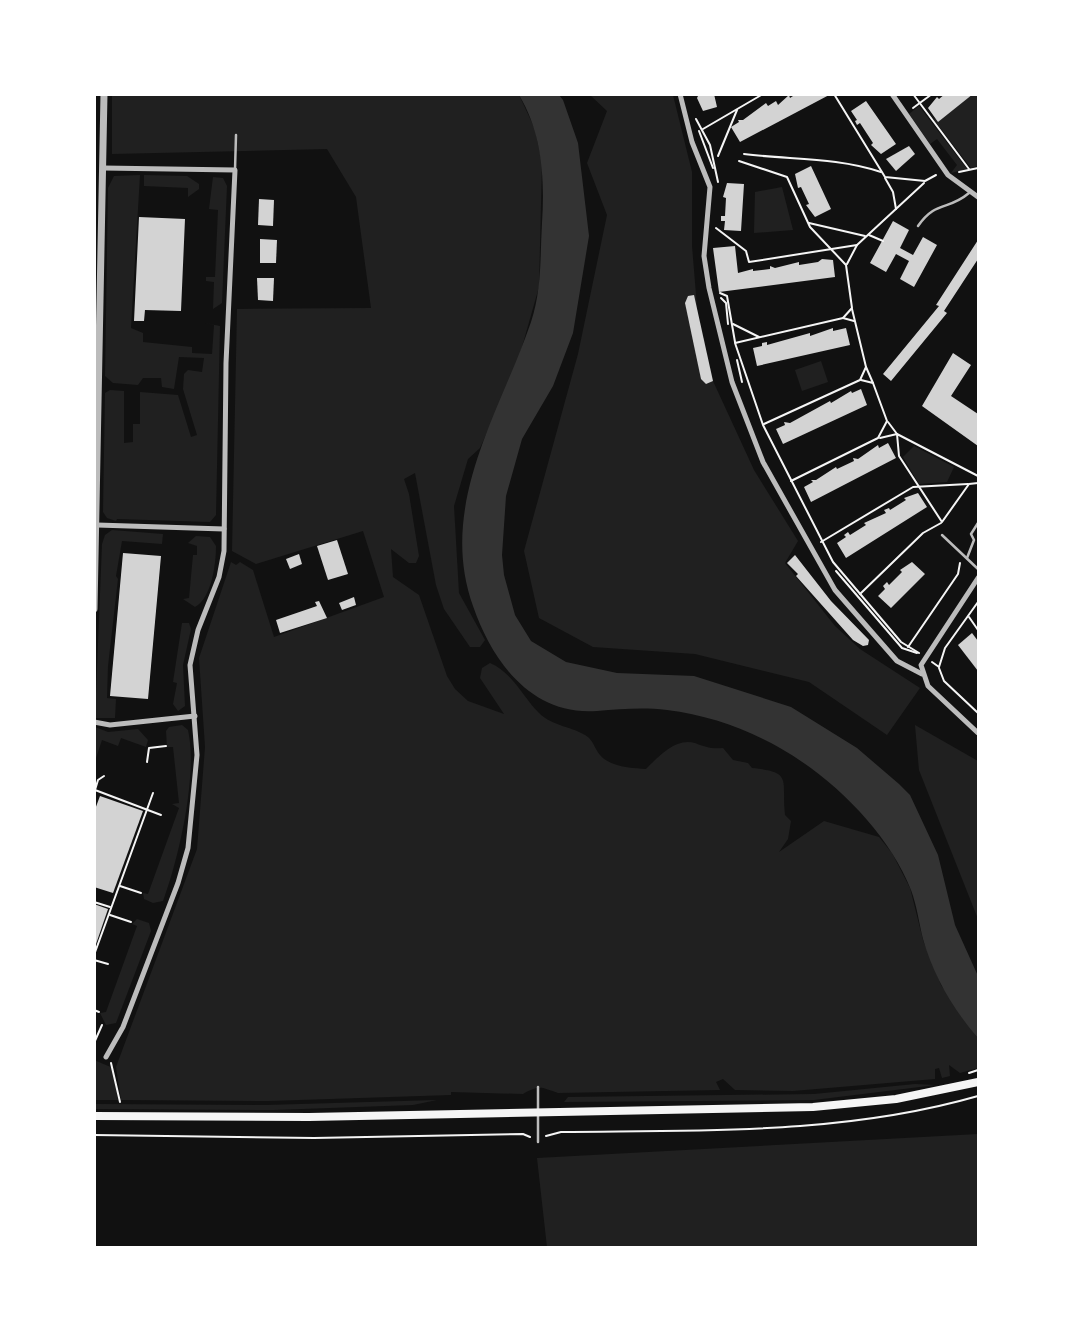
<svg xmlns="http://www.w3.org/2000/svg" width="1073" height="1342" viewBox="0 0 1073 1342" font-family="'Public Sans',sans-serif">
<rect width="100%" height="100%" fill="#111"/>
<g fill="#202020">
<path d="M112 95H519L535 129 542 163 539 287 516 368 480 448 468 459 454 506 459 593 485 640 480 647H470L444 609 436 585 415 473 404 479 409 494 419 556 416 563H409L391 549 393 577 419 595 447 676 455 689 468 701 504 714 480 678 482 668 490 663C512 672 523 697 539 713 553 727 573 726 588 737 593 741 595 749 600 755 610 767 631 768 646 769 658 757 676 737 695 743 705 747 711 749 723 748L733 760 748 763 752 768C794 772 781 780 785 815L791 821 788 839 779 852 824 821 879 837 892 853 910 888 923 940 941 985 978 1038V1068L960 1073 949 1065 950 1076 942 1078 939 1068 935 1069V1079L793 1091 735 1090 723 1079 716 1082 720 1090 558 1093C540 1087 540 1085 523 1094L451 1092V1095L269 1101 121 1100 116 1067 197 849 205 747 199 658 231 562 236 565 240 562 253 570 274 637 384 597 363 531 256 564 232 551 237 309 371 308 356 197 327 149 112 154Z"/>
<path d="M590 95H673L692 172V246L701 355 754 470 798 541 785 563 835 626 860 649 920 688 887 735 809 682 695 654 593 647 539 618 524 551 578 354 607 215 587 163 607 111Z"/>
<path d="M967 95H978V166L971 168 934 120Z"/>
<path d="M919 106 967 169 951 173 957 165 937 139 930 144 909 114Z"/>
<path d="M140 175 131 328 143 333V342L192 347V353L212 354 214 325 205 323 220 326 216 515 210 522 117 519 116 521 107 518 103 512 105 393 110 390 124 391V443L133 442V424H140V392L178 395 191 437 197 435 183 389 184 374 188 370 202 372 204 358 179 357 174 389 162 387 161 378H143L138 385 113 383 105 376 108 188 114 176Z"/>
<path d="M144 175 187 176 199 184V189L188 197V188L144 186Z"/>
<path d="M213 177 223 178 227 186 222 303 213 309 214 282 206 281V277H215L218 210 209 209Z"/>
<path d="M782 187 793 230 754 233 755 192Z"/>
<path d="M821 361 828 382 802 391 795 370Z"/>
<path d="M914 446 954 467 947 482 919 484 903 457Z"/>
<path d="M112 530 163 534 162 544 122 541 116 576 118 579 108 666 107 698 116 699 115 718H95L102 544 105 535Z"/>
<path d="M196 536 210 537 216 546C216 563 212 598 195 607L183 599 189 598 193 555H197V546L188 543Z"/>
<path d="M182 623H189L191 629 183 665 185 706 178 711 173 704 177 683 173 682Z"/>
<path d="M182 725 188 730C198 774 179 858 163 901L153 903 144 899 143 893 148 894 179 808 172 804 179 803 173 747H167L166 731 169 727Z"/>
<path d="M915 725 978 761V919L919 770Z"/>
<path d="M95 727 108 732 138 729 148 740 146 747 121 738 118 746 102 740 95 761Z"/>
<path d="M137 919 149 923 151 931 116 1023 106 1025 100 1013 106 1012 137 926 132 924Z"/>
<path d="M94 1060 113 1068 118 1100H95Z"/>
<path d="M915 1084 936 1085 814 1100 564 1102 568 1097 814 1094Z"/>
<path d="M437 1100 413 1105 274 1110 94 1109 95 1104 266 1105Z"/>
<path d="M978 1134V1247H547L537 1158Z"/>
</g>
<path fill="#333" d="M519 95H559L563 100 578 143 589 236 573 333 553 386 522 439 506 496 502 555 504 575 515 615 531 641 566 662 617 673 694 676 791 707 857 748 899 784 910 795 938 855 955 925 978 976V1038C953 1009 934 977 923 939 919 923 917 906 911 890 889 833 833 778 780 748 745 728 707 715 667 710 643 707 621 709 597 711 531 716 492 661 473 606 437 505 500 413 531 322 542 289 540 257 542 223 545 178 542 133 519 95Z"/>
<g fill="#d3d3d3">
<path d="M699 94H714L717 107 703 111 697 98Z"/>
<path d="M796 94H831L740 142 731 127 739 122 738 120H743L766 103 768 106 776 101 778 105 789 95 790 98Z"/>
<path d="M945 94H973L938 122 928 108 937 97 939 99Z"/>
<path d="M866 101 896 144 881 154 871 145 873 143 860 123 857 125 855 121 857 120 851 111Z"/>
<path d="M909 146 915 154 896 171 886 159Z"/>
<path d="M811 166 831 209 815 217 806 205 809 204 801 187 798 188 795 174Z"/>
<path d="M727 183 744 184 741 231 724 230 725 221H721V216H725L726 198 723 197Z"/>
<path d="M259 199 274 200 273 226 258 225Z"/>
<path d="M139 217 185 219 181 311 145 310 144 321H134Z"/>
<path d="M893 221 909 230 900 248 913 255 923 237 937 245 914 287 900 279 909 261 896 254 886 272 870 263Z"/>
<path d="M260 239 277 240 276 263H260Z"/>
<path d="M978 240V259L944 311 947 313 891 381 883 374 939 306 936 305Z"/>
<path d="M735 246 738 273 753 269V271L770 269V266L775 268 799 262V265L818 262 822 259 833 260 835 277 719 292 713 248Z"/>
<path d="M257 278H274L273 301 258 300Z"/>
<path d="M694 295 713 381 706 384 701 379 685 303 688 296Z"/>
<path d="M833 328V331L846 328 850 345 757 366 753 348 762 346V343L767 342V345L810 333V336Z"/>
<path d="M953 353 971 365 951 396 978 414V446L922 406Z"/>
<path d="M861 389 867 405 783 444 776 429 785 425 784 422 790 423 830 401 831 403 851 391 852 393Z"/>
<path d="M888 443 896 458 811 502 804 487 813 482 811 480H816L836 467 837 469 854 461 853 458 858 459 878 445 879 448Z"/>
<path d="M918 493 927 507 846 558 837 543 846 537 844 535 848 532 850 535 866 525 864 523 886 513 884 510 889 508 890 510 906 500 904 498Z"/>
<path d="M337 540 348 574 328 580 317 546Z"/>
<path d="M123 553 161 556 148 699 110 696Z"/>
<path d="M299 554 302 564 290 569 286 559Z"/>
<path d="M795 555 831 601 869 640 868 645 863 646 853 640 796 576 798 574 787 563Z"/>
<path d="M912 562 925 574 891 608 878 596 885 589 883 586 887 582 889 585 902 572 900 570Z"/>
<path d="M354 597 356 605 342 610 339 603Z"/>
<path d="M319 601 327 618 280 633 276 620 317 606 315 602Z"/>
<path d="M972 633 978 641V671L958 645Z"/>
<path d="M100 796 143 811 113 893 94 887V812Z"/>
<path d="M94 904 108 909 95 947H94Z"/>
</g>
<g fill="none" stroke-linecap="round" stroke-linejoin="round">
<g stroke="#f5f5f5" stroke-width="2">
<path d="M834 94 885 177 925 181 936 175"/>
<path d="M913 94 969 169"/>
<path d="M913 108 932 94"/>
<path d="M696 119 710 145 718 182"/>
<path d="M703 129 763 94"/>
<path d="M699 131 713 168"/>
<path d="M744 154C791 160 836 157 881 172"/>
<path d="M718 156 737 110"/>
<path d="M739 161 787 177 810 227 846 265 852 308 843 318 735 343 763 425 833 562 901 642 919 653"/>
<path d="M959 172 978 168"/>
<path d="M885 178 893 192 896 209"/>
<path d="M809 223 865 236"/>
<path d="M716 228 746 251 749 262 857 245"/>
<path d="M869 235 883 241"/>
<path d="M847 264 857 245 924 183"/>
<path d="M720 293 727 296 735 342"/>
<path d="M721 298 726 303 728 324"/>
<path d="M843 318 854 321"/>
<path d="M733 324 759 337"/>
<path d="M737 360 742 382"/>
<path d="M861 380 873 383 866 367"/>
<path d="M764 424 860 380 866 367 852 309"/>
<path d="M880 438 897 434 888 422"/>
<path d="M978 476 897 434 899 456 942 522 969 484 978 483"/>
<path d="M791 481 878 438 887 421 873 383"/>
<path d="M821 542 913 487 968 484"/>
<path d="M836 571 902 648 917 653"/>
<path d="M860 594 923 533 941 523"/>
<path d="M969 617 978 630"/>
<path d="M908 647 958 574 960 563"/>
<path d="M932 662 939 667 945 648 978 602"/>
<path d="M939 668 944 681 978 713"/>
<path d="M147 762 149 748 166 746"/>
<path d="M104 776 98 780 95 790 161 815"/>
<path d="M120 886 141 893"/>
<path d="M94 902 110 907"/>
<path d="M110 915 131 922"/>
<path d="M94 955 153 793"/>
<path d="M94 960 108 964"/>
<path d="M94 1010 99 1012"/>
<path d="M94 1043 102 1025"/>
<path d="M111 1063 120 1102"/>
<path d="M969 1073 978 1070"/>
<path d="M94 1135 314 1138 523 1134 530 1137"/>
<path d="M546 1136 561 1132C701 1130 843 1135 978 1096"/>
</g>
<g stroke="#bcbcbc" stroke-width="2.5">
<path d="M235 170 236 135"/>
<path d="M918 226C936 200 948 211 969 193"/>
<path d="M942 535 978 569"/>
<path d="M967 558 974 540 971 534 978 523"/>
<path d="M538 1087V1142"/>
</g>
<g stroke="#bcbcbc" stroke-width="5">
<path d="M680 94 692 142 710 187 704 256 709 288 732 382 763 462 835 590 897 661 922 674"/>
<path d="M892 94 948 175 978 197"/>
<path d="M103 168 235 170 226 363 224 551 219 577 198 630 190 665 197 755 188 848 178 883 123 1027 106 1057"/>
<path d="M97 525 224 529"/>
<path d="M978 578 921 665 928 686 978 733"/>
<path d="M94 722 110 725 195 716"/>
</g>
<path stroke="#bcbcbc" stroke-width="7" d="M94 609 104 94"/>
<path stroke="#f5f5f5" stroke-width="8" d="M94 1116 309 1117 813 1107 896 1099 978 1082"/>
</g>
<rect width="1073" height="1342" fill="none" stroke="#ffffff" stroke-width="192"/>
</svg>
